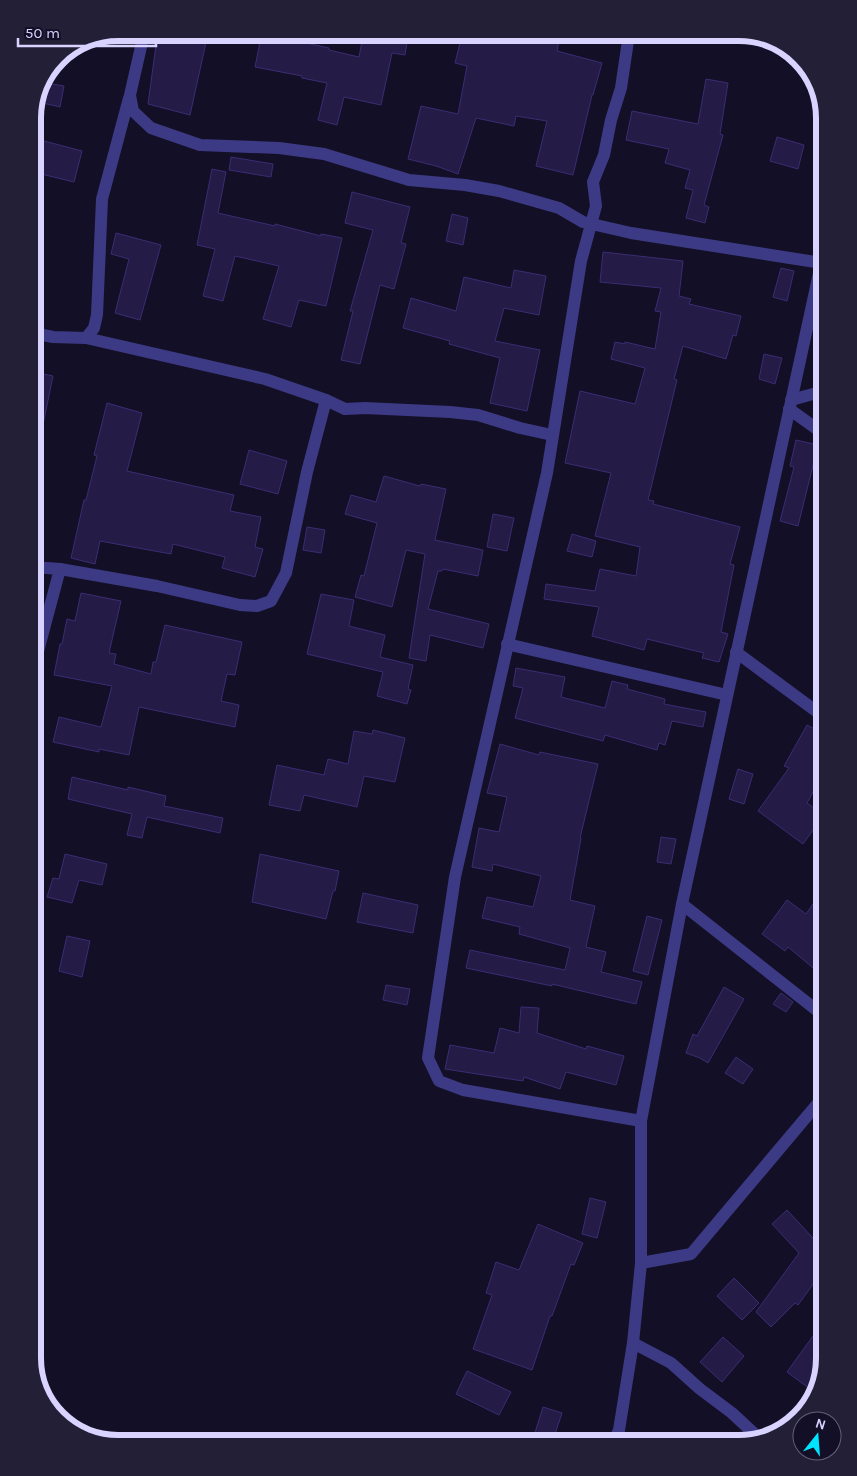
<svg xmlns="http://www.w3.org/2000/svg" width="857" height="1476" viewBox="0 0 857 1476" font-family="Karla,sans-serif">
<rect width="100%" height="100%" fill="#130f26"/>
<g fill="#241b47" stroke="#3b2d73">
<path d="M560 34 557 51 602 63 593 95H592L573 175 536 166 547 121 516 116 514 126 476 118 458 174 436 166 408 159 421 106 458 114 467 66 455 63 462 35Z"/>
<path d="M363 36H408L405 55 392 53 381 105 344 97 337 125 318 120 327 83 302 78V76L255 67 261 37H279L329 48V50L359 57Z"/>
<path d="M157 38H207L190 115 148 104Z"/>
<path d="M706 79 728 83 720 134 723 135 704 205 709 207 705 223 686 218 693 190 685 188 690 170 665 163 669 149 626 140 632 111 698 124Z"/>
<path d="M47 83 64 86 60 107 38 102Z"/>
<path d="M777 137 804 145 798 169 770 161Z"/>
<path d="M33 138 82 151 74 182 33 172Z"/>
<path d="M231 157 273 164 271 177 229 170Z"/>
<path d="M212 169 226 172 218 213 275 226V224L321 236V234L342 238 326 306 299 300 291 327 263 319 279 266 235 256 223 301 203 296 215 249 197 245Z"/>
<path d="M352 192 410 207 401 243 406 244 394 289 380 285 360 364 341 360 353 311H350L373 230 345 223Z"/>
<path d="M452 214 468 218 463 245 446 241Z"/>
<path d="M116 233 161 245 140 320 115 313 129 259 111 254Z"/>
<path d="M603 252 683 261 679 296 691 299 689 304 741 316 736 336 733 335 726 359 683 346 674 379 677 380 648 500 654 501 653 504 740 527 730 564 734 565 721 632 728 634 719 662 702 658 704 653 647 639 644 650 592 636 599 607 544 599 546 584 595 591 600 569 636 576 640 547 595 536 611 473 565 463 580 391 635 404 645 368 611 359 615 342 625 344V342L655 349 661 312 655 311 661 288 600 282Z"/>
<path d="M781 268 794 271 787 301 773 297Z"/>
<path d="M514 270 546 276 539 315 504 308 495 341 540 350 527 411 490 403 500 358 449 344 450 341 403 328 411 298 456 311 464 277 511 288Z"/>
<path d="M764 354 782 358 775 384 759 379Z"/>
<path d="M33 372 53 376 39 444 33 443Z"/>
<path d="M107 403 142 413 127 471 234 495 230 511 261 517 255 547 263 549 255 577 222 568 225 557 173 544 171 554 100 541 95 564 71 558 84 500H86L97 456 94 455Z"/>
<path d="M796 440 818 445 798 526 780 521 794 467 790 466Z"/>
<path d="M249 450 287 461 278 494 240 484Z"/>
<path d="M384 476 420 486 421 484 446 489 435 540 483 550 478 576 443 569 442 571H438L428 609 489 624 483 648 430 635 426 661 409 658 425 554 406 550 392 607 355 597 361 575 364 576 377 523 345 514 351 495 376 502Z"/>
<path d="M493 514 514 518 507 551 487 547Z"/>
<path d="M307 527 325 530 321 553 303 550Z"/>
<path d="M572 534 596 541 592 557 567 551Z"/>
<path d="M81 593 121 601 109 653 116 654 114 664 151 674 153 662H156L165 625 242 642 235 675 227 674 221 701 239 705 235 727 139 707 129 755 99 749V752L53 742 59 717 101 727 112 686 54 675 60 644H62L67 619 75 621Z"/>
<path d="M321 594 354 600 349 626 385 635 380 657 413 665 408 689 411 690 407 704 377 696 383 672 307 654Z"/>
<path d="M516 668 565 677 561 697 605 708 612 681 628 685 627 689 665 699 664 704 706 712 703 727 672 721 665 745 659 743 657 750 605 735 603 741 515 718 523 688 513 686Z"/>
<path d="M807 725 824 734V772L807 803 824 815 803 844 758 811 789 768 784 766Z"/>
<path d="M373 730 405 738 395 782 364 776 357 807 304 795 300 811 269 805 277 765 324 775 328 759 348 764 354 731 372 734Z"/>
<path d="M500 744 539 755 540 752 598 764 580 838H581L570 900 595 906 586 947 606 952 601 972 642 982 636 1004 552 984V986L466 968 470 950 565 970 570 948 519 934 520 927 482 918 487 897 533 907 541 876 493 864 492 871 472 867 479 828 499 832 507 797 487 793Z"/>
<path d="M738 769 753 774 744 804 729 799Z"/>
<path d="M72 777 128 790V787L166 796 164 806 223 818 220 833 147 817 142 838 127 835 132 814 68 799Z"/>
<path d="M661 837 676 839 671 864 657 862Z"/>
<path d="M65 854 107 864 102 885 79 880 72 903 47 897 53 878 59 879Z"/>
<path d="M260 854 339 871 335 891H333L326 919 252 902Z"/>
<path d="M824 888V977L788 947 785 951 762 934 787 900 806 914Z"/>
<path d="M363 893 418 905 413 933 357 922Z"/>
<path d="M647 916 662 920 648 975 633 971Z"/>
<path d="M67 936 90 941 82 977 59 971Z"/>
<path d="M386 985 410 989 407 1005 383 1000Z"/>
<path d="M724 987 744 999 708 1063 700 1058 686 1053 693 1034 697 1036Z"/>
<path d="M781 993 793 1002 786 1012 773 1004Z"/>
<path d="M521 1007 539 1008 537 1033 586 1049 587 1046 624 1056 616 1085 566 1072 560 1089 524 1077 523 1081 445 1069 450 1045 494 1053 500 1028 519 1033Z"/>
<path d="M736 1057 753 1069 743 1084 725 1073Z"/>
<path d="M590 1198 606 1202 597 1238 582 1234Z"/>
<path d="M787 1210 824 1250V1269L798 1305 795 1303 771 1327 756 1312 799 1253 772 1224Z"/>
<path d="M538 1224 583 1243 574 1265 571 1264 552 1316H550L532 1370 473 1349 492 1295 486 1293 496 1262 519 1270Z"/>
<path d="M734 1278 759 1303 742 1320 717 1296Z"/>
<path d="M813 1336 824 1345V1358L814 1392 787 1372Z"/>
<path d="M723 1337 744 1356 722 1382 700 1362Z"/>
<path d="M467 1371 511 1392 499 1415 456 1394Z"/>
<path d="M543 1407 562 1413 552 1443H546L533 1439Z"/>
</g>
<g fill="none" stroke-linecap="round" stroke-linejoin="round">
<g stroke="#3d3a85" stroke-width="12">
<path d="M629 34 621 88 611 120 604 155 593 182 596 206 581 261 547 473 455 877 428 1058 439 1081 463 1090 641 1121"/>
<path d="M143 38 130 95 133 111 151 128 200 145 279 148 324 154 409 180 465 185 499 191 559 208 583 222 631 233 822 263"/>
<path d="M33 333 53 337 86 338 265 379 326 400 345 409 365 408 450 412 478 415 520 428 552 435"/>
<path d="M86 338 94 328 97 315 102 199 129 98"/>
<path d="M791 400 824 391"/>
<path d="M789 409 824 434"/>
<path d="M33 567 60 569 157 586 240 605 257 606 271 601 286 573 307 472 326 400"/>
<path d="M507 644 727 695"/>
<path d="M736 652 824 717"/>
<path d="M33 670 60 569"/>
<path d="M682 904 824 1016"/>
<path d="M641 1263 691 1254 824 1096"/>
<path d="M633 1343 671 1363 700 1389 732 1413 760 1439"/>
<path d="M613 1443 619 1430 633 1343 641 1263V1121L682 904 824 250"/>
</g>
</g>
<path d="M0 0H857V1476H0ZM118 41H739A77 77 0 0 1 816 118V1358A77 77 0 0 1 739 1435H118A77 77 0 0 1 41 1358V118A77 77 0 0 1 118 41Z" fill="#231f37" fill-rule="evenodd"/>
<path fill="none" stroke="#d9d4ff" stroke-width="6" d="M118 41H739A77 77 0 0 1 816 118V1358A77 77 0 0 1 739 1435H118A77 77 0 0 1 41 1358V118A77 77 0 0 1 118 41Z"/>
<g transform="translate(817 1436) rotate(17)"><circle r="24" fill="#130f26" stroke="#625e7d"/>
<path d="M0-4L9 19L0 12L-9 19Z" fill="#00e5ff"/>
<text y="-8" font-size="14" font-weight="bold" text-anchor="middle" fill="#d9d4ff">N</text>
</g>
<path d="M18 38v8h138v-8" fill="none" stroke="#d9d4ff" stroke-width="2.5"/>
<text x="25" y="38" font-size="15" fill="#d9d4ff" stroke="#130f26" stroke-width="4" paint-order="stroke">50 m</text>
</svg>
